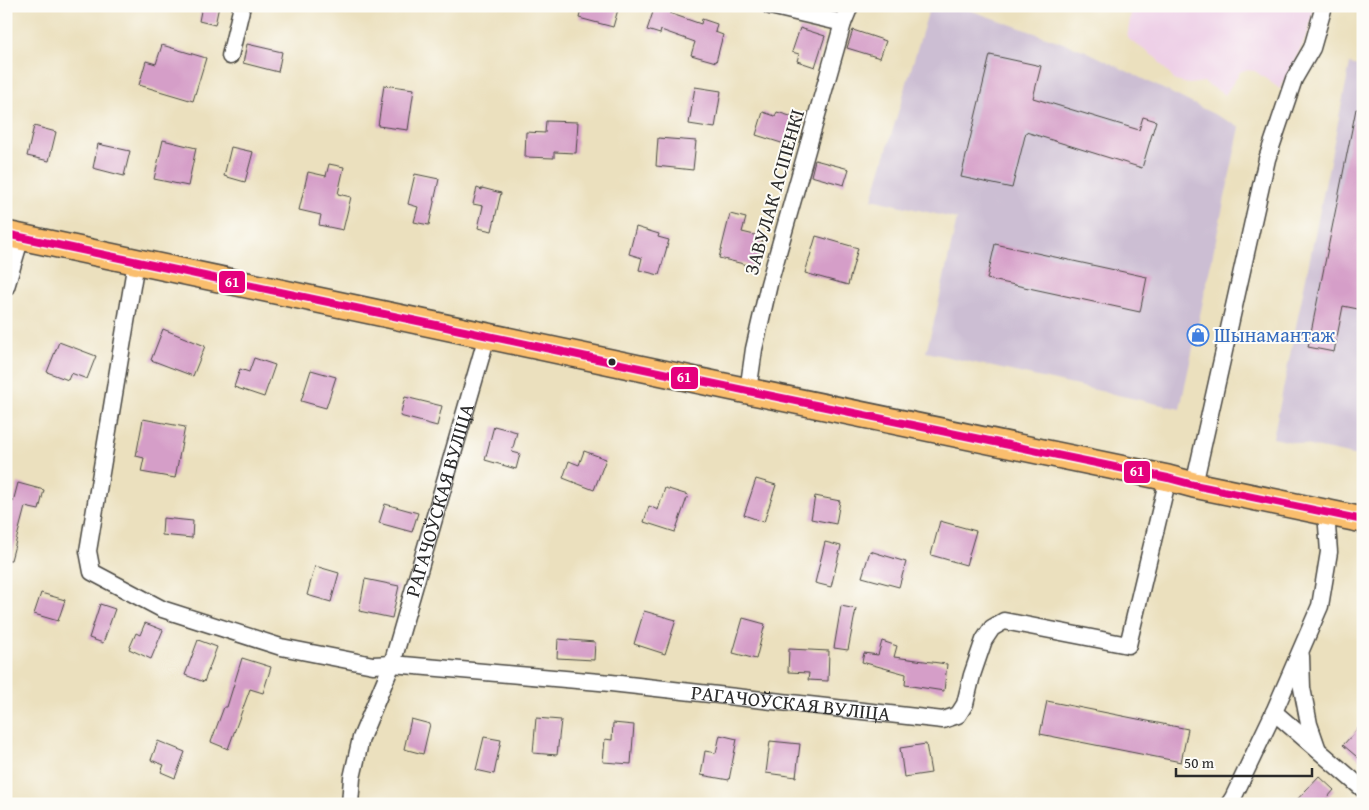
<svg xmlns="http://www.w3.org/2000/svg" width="1369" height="810" viewBox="0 0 1369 810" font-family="'Gentium Book Plus',serif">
<rect width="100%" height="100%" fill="#fdfcf7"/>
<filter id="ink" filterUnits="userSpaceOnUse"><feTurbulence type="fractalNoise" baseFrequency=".02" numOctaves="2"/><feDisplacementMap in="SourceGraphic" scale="10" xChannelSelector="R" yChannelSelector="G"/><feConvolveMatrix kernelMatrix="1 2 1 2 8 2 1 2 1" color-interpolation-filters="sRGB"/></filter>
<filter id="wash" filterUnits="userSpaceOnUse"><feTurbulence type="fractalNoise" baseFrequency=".0096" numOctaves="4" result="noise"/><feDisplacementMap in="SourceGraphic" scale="20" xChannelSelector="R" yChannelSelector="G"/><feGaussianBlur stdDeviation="1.12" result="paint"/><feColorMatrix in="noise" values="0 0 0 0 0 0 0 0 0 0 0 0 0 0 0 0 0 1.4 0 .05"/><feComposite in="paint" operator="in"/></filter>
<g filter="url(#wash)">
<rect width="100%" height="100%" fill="#ebe0be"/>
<path fill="#eed0e7" d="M1132 6H1314L1309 30 1300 50 1280 89 1255 71 1245 70 1240 72 1225 95 1204 82 1189 84 1175 81 1156 58 1127 38Z"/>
<g fill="#ccbed3">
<path d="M930 6H958L1086 51 1240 127 1180 409 926 352 936 314 957 219 872 199Z"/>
<path d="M1350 64 1363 67V457L1273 438Z"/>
</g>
<g id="blocks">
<g fill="#d59ec8">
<path d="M202 6H219L215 25 199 21Z"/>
<path d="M582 6H619L613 27 579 18Z"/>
<path d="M655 6H672L669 13 701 24 702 19 717 24 715 32 723 35 716 62 691 55 695 42 661 30 660 34 647 30Z"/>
<path d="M800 28 825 36 815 67 797 61 799 54 792 52Z"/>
<path d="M853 30 886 41 880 58 847 48Z"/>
<path d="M247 44 282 52 278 72 243 63Z"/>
<path d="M162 45 206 58 193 101 139 85 146 61 156 64Z"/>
<path d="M990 55 1041 66 1033 98 1139 130 1143 117 1156 121 1142 168 1026 132 1012 188 961 177Z"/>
<path d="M384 85 414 89 408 130 378 126Z"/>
<path d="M695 87 721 91 715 128 689 124Z"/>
<path d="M1356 109 1363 110V310L1343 306 1334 352 1308 347Z"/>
<path d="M763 112 775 116 777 112 800 119 791 146 756 135Z"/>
<path d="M546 121 578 122 576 153 554 152V158L525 157 526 132 545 133Z"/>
<path d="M34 126 56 132 49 161 27 156Z"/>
<path d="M658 138 696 141 693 170 656 166Z"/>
<path d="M163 140 196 148 188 186 154 179Z"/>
<path d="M98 144 130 151 124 176 93 168Z"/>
<path d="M231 147 253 152 245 182 224 176Z"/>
<path d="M815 160 849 169 844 185 811 176Z"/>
<path d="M329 164 344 167 338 194 351 197 343 230 319 225 321 215 299 210 308 172 326 176Z"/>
<path d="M415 174 439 179 429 225 414 222 418 207 408 204Z"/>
<path d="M477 188 482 190V188L501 193 492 231 478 228 483 206 473 204Z"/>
<path d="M730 214 746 218 742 232 763 237 756 267 719 258Z"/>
<path d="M636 227 659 234 658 237 669 240 659 275 639 270 642 258 629 254Z"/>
<path d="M816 236 858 248 848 285 805 273Z"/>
<path d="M995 244 1147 277 1140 312 987 279Z"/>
<path d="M163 329 205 346 193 376 151 360Z"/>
<path d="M59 342 96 356 87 379 71 373 68 380 47 372Z"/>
<path d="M254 358 275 365 264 397 234 387 240 369 249 372Z"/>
<path d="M311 370 336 377 326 408 301 401Z"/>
<path d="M405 397 442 406 437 426 400 416Z"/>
<path d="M143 419 185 427 175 478 141 472 144 458 136 456Z"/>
<path d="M494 426 517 432 512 452 520 454 516 469 485 460Z"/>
<path d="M584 451 606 459 594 490 563 478 569 461 579 465Z"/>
<path d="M756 479 776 485 764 522 744 515Z"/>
<path d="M18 483 44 490 39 510 25 507 11 560H6V500L13 502Z"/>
<path d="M665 488 688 495 675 532 644 522 649 506 658 510Z"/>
<path d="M815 496 840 501 836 524 811 519Z"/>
<path d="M385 504 418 513 412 532 379 523Z"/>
<path d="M163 518 193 521 192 538 162 535Z"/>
<path d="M940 521 976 531 966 565 931 555Z"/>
<path d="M825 542 841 546 831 587 815 583Z"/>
<path d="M870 551 906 562 899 587 862 577Z"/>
<path d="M315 566 339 573 331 602 307 595Z"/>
<path d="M365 579 399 586 392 618 359 611Z"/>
<path d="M41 593 65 600 58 621 34 614Z"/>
<path d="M100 604 115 609 103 643 89 638Z"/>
<path d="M841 606 856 609 848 650 834 648Z"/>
<path d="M644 611 676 620 665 654 634 644Z"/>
<path d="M743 618 765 624 756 659 733 653Z"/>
<path d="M145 623 163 630 151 659 129 649 136 633 140 635Z"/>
<path d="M558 639 595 642 594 660 557 658Z"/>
<path d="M198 640 217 647 204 682 185 675Z"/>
<path d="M882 641 897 646 894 657 947 664 944 691 905 685 906 674 862 662 864 653 878 655Z"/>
<path d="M789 649 829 651 828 681 808 680 809 673 788 672Z"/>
<path d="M242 658 271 667 263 693 250 689 228 749 211 742 224 707H227Z"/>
<path d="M1047 701 1188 729 1181 762 1040 734Z"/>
<path d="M536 718 561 720 557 755 533 753Z"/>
<path d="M411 719 430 724 423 754 404 749Z"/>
<path d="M613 723 634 725 631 764 603 762 605 739 612 740Z"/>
<path d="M1363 723V762L1343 745Z"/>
<path d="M720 735 737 739 729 780 701 775 705 751 716 753Z"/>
<path d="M484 737 501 740 494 774 476 770Z"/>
<path d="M158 741 185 752 175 778 161 772 164 765 151 760Z"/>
<path d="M770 741 800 744 796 777 766 773Z"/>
<path d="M926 744 931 773 904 777 900 748Z"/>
<path d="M1319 776 1334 790 1322 804H1293Z"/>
</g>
</g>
</g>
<g filter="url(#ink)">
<use href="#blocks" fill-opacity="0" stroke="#484641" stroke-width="1"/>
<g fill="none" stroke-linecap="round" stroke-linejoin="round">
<g stroke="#484641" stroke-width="19">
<g id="minor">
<path d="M770 6 843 23"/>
<path d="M230 56 242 6"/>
<path id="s1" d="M136 262 88 551 92 572 162 609 281 647 373 665 392 664 611 683 943 720 958 715 965 704 972 675 984 640 992 628 1004 621 1128 645 1168 478"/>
<path d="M6 287 21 237"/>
<path d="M748 391 754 349 769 284 843 23 850 6"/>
<path d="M1194 485 1267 159 1294 79 1312 48 1324 6"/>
<path d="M1326 513 1329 552 1320 606 1274 712 1363 789"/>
<path d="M1301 656 1302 688 1309 724 1318 750"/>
<path id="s2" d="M350 804 352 778 361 738 392 664 487 336"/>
<path d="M1229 804 1233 798 1274 712"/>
</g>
</g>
<g stroke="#484641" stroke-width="28">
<path id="primary" d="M6 234 748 391 1168 478 1194 485 1363 520"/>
</g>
<use href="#minor" stroke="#fff" stroke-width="16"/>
<use href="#primary" stroke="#fabe6e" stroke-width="25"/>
<g stroke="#fdfcf7" stroke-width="11">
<path id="bus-1" d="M6 234 748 391 1168 478 1194 485 1363 520"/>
</g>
<use href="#bus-1" stroke="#e5007d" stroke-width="8"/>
</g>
</g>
<defs>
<g id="shop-ring" transform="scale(1.125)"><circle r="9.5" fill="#fdfcf7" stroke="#3f7fe0" stroke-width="1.5"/><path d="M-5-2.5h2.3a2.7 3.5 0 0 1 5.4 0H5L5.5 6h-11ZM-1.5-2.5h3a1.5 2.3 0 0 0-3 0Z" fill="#3f7fe0"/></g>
</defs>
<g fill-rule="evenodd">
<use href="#shop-ring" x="1198" y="335"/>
</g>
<circle fill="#2b2b2b" stroke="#fdfcf7" stroke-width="2" cx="612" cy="362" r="4.5"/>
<g text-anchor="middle" stroke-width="4" stroke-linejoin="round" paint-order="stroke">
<g font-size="20" fill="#2b2b2b" stroke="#fdfcf7">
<text transform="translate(774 192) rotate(-74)" y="7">ЗАВУЛАК АСІПЕНКІ</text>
<text dy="7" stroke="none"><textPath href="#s2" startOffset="318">РАГАЧОЎСКАЯ ВУЛІЦА</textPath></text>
<text dy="7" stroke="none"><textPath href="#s1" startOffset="1032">РАГАЧОЎСКАЯ ВУЛІЦА</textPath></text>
</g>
<g font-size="20" fill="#366cbe" stroke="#fdfcf7" text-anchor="start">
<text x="1214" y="342">Шынамантаж</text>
</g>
</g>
<g stroke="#fdfcf7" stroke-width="2">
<rect x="218" y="270" width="28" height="24" rx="5" fill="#e5007d"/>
<rect x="670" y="366" width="29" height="24" rx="5" fill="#e5007d"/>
<rect x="1123" y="460" width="28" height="24" rx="5" fill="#e5007d"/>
</g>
<g font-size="14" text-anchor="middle" font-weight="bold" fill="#fff">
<text x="232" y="287">61</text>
<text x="684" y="382">61</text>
<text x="1137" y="476">61</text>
</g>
<rect width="1369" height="810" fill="none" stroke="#fdfcf7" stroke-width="25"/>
<path d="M1176 768v8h136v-8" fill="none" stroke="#2b2b2b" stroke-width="2.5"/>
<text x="1184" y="768" font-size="15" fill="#2b2b2b" stroke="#fdfcf7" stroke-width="4" paint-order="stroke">50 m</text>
</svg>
